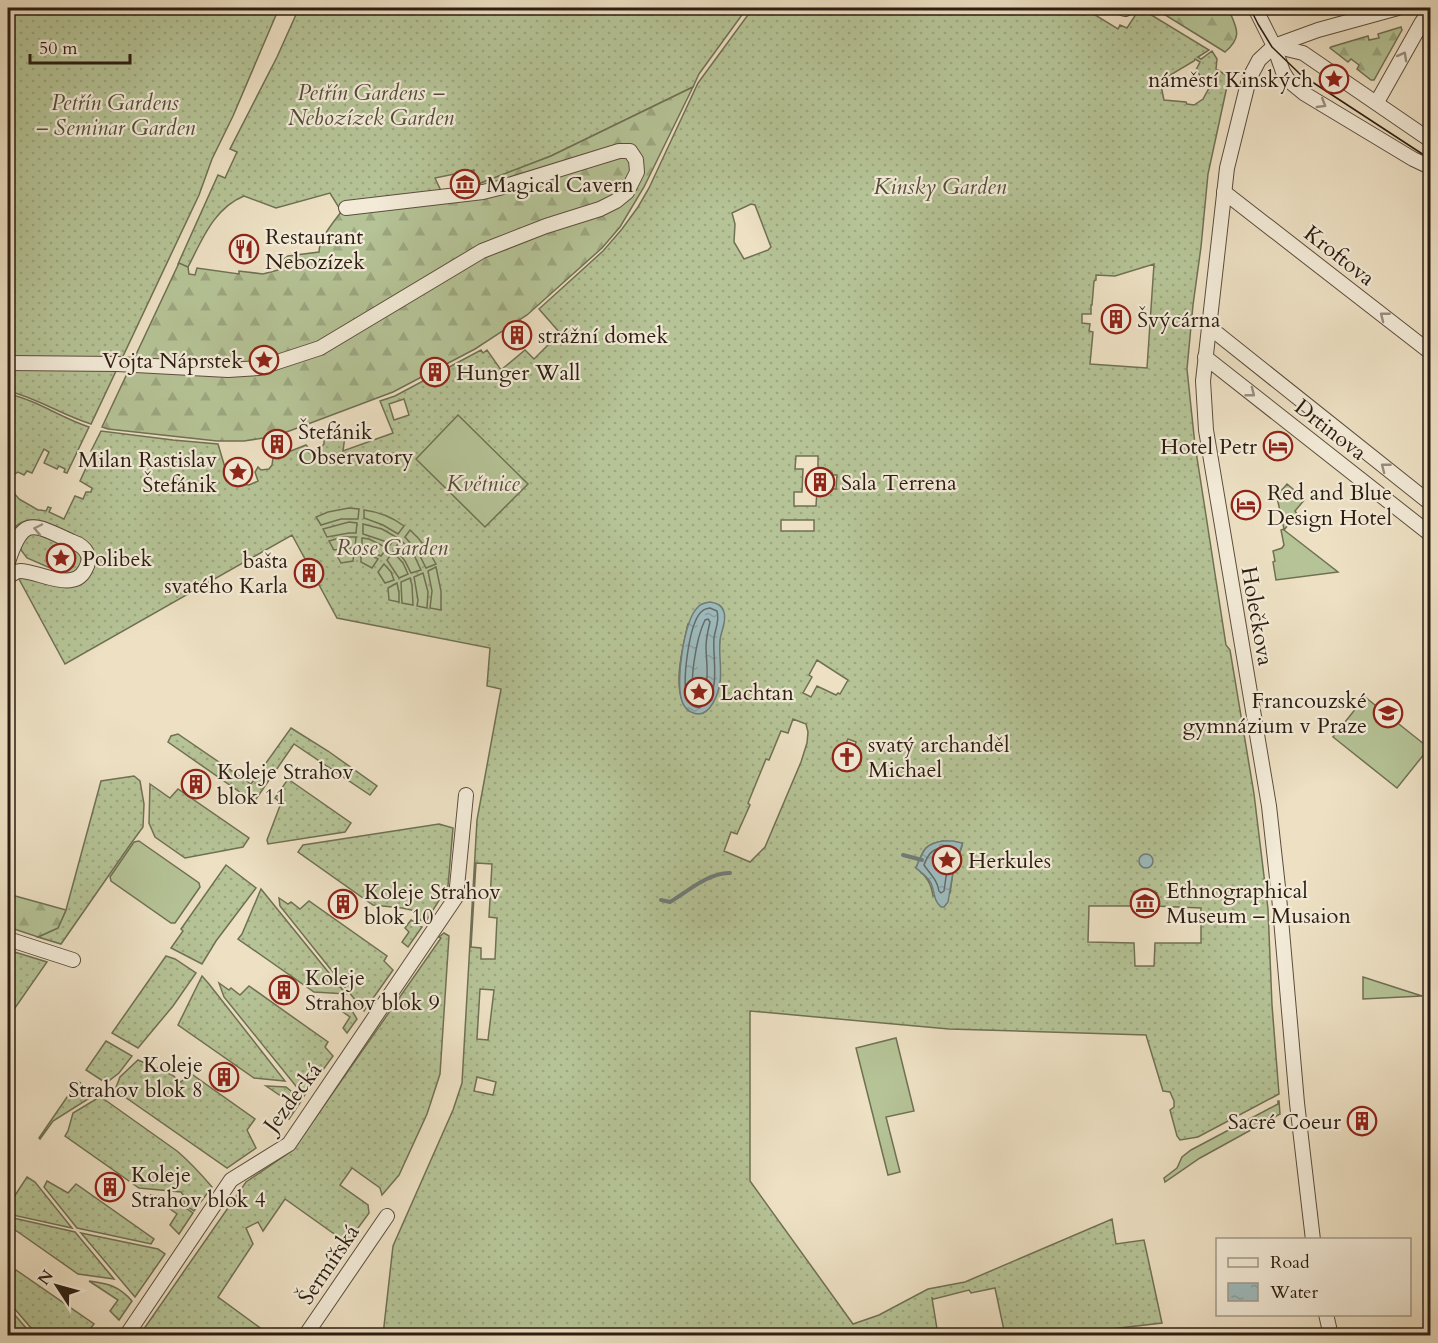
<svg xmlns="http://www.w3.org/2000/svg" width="1438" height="1343" viewBox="0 0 1438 1343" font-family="Cardo,serif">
<defs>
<pattern id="grass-dots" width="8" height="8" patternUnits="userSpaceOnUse" patternTransform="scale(1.5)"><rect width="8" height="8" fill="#b5c396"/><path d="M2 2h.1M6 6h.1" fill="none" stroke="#9ca780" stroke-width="1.8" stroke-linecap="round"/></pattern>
<pattern id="forest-firs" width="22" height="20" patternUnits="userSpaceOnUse" patternTransform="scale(1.5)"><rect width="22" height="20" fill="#b5c396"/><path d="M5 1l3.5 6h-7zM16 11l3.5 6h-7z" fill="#9ca780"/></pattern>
<pattern id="water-ripples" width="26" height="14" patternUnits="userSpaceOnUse" patternTransform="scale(1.5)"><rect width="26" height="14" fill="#9dbbbd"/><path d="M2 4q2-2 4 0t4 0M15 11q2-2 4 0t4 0" fill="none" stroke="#87a0a1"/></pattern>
</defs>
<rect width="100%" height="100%" fill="#ede0c3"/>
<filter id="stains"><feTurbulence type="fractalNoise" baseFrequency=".00333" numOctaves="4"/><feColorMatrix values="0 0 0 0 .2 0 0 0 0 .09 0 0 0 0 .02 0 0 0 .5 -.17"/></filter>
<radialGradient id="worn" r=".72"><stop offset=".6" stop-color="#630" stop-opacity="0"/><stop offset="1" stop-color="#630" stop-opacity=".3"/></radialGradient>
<g fill="url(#grass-dots)" stroke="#707054" stroke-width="1.5" fill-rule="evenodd">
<path d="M8 8H279L233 116 212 159 199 195 91 424C62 415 37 398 8 391Z"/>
<path d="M299 8H747L699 74 693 87 551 156 473 186 474 170 435 178 442 193 341 211 330 193 276 208 244 196C214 208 202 240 188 267L178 264 218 175 225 178 237 152 230 149 277 57Z"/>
<path d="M753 8H1071L1084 15 1087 10 1118 29 1120 25 1127 28 1140 8 1209 50 1198 57 1201 59 1212 51 1217 59 1216 69 1229 77 1208 174 1201 247 1193 305 1187 369 1195 445 1205 509 1226 645 1230 650 1254 794 1268 909 1272 1005 1279 1094 1198 1137 1180 1140 1177 1136 1170 1110 1174 1107V1101L1170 1092 1163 1091 1146 1035 949 1029 750 1011V1181L853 1324 879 1315 928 1289 965 1282 1112 1219 1116 1244 1144 1240 1162 1323 1085 1332 1084 1335H1005L995 1288 971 1293 969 1290 934 1299 932 1298 938 1335H383L393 1246 453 1110 462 1083 477 820 501 689 487 686 490 648 337 618 292 535 65 664 19 579 21 578 83 582 90 574 84 540C60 529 24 502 8 538V489L14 493 19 499 38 510H40L46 511 48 507 51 508 49 512 64 519 75 496 83 499 86 492H91L92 488 80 481 93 453 91 451 101 431 173 440 218 444 229 481 231 483 249 485 258 481 255 472 258 467 261 470 269 469 272 465 273 458 306 445 311 451 319 450 324 444V439L343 432 345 436 343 451 393 433 380 401 395 396 481 350 483 353 487 350 501 370 525 350 534 359 560 333 539 309 603 251 622 229 638 207 649 188 698 83ZM1195 59 1200 62 1196 70 1209 88 1203 99 1194 105 1187 104 1186 102 1164 100 1160 81 1194 61ZM751 204 755 205 771 247 768 250 744 259 734 242 735 224 732 213ZM1154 264 1147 368 1090 364 1093 332 1089 331 1090 324 1082 323V314H1091V305H1092L1094 281 1096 280V275L1115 276ZM404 399 409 415 394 420 389 404ZM796 456H818V473H832V475H837L836 489H831V490H817L816 506H794V492H802L803 469H795ZM781 520H814V531H781ZM724 621 720 637 719 649 689 711C670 693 683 646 688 624ZM817 660 848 680 840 694 838 693 836 695 817 686 811 697 803 693 812 677 809 675ZM793 719 806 724 808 732 807 743 801 762 765 847 750 862 724 851 731 832 737 834 750 805 748 803 766 759 769 760 781 731 788 733ZM848 739 856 742 849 766 838 762ZM943 841 962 843V846L953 872 950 893 933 896C931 882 926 876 916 868 923 851 924 844 943 841ZM476 863 492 864 489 917 497 918 495 959H481V948L471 947ZM1135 891 1155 892 1157 893 1155 906 1201 908V943H1155L1154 966H1135L1134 943 1088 942 1089 906H1135L1133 893ZM480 989 494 990 488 1040 477 1039ZM477 1077 496 1082 493 1095 474 1091Z"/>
<path d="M8 394C37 400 61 418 89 427L67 473 64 472 65 469 59 466 57 469 44 463 49 452 44 449 32 473 27 471 24 475 18 472 11 477V484L8 489Z"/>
<path d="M29 534H37L76 550C85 558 81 565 75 573L64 574 27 558 21 550 20 545Z"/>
<path d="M291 728 328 751 377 786 370 795 294 744 254 802 168 742 171 736 178 734 251 784Z"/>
<path d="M134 776 140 781 144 804 143 827 132 842 61 944 38 937 58 928 66 910 101 781Z"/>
<path d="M288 779 351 823 345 832 268 844 267 840 281 803 275 798Z"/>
<path d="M150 784 170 798 178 789 249 838 243 847 185 858 155 837 149 823Z"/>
<path d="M439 824 453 828 448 886 425 923 416 917V911L402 908 373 905 298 852 303 845Z"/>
<path d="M226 865 256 888 216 941 202 964 171 948 183 931 181 929Z"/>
<path d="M261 889 346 994 314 992 238 939 242 934Z"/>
<path d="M279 898 288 904 291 902 300 909 309 901 387 956 384 961 393 970 364 1011 280 906Z"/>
<path d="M411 920 422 927 408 947 402 942 409 932 405 928Z"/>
<path d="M444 933 449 936 440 1074 427 1114 399 1175 382 1195 380 1188 352 1168 340 1185 368 1205 369 1213 347 1243 285 1199 263 1231 258 1222 246 1228 253 1244 218 1297 263 1330 259 1335 139 1336 246 1182 293 1150 441 938 439 937Z"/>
<path d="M8 950 47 962 8 1018Z"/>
<path d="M166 956 175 959 196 973 173 1006 138 1048 112 1033Z"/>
<path d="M202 976 209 984 285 1081 254 1078 178 1025Z"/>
<path d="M219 983 229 990 231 988 240 995 249 986 328 1042 325 1047 333 1056 304 1096 224 997Z"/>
<path d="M327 1001H346L357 1019 347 1033 343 1028 350 1017Z"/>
<path d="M106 1041 132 1056 119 1073 106 1083 86 1070Z"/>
<path d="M138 1060 172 1075 181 1082 190 1073 255 1119 247 1130 256 1148 227 1168 115 1090 120 1077Z"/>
<path d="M78 1081 96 1094 53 1121 40 1139 39 1138Z"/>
<path d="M266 1086 286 1087 302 1100 289 1119 284 1114 291 1103Z"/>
<path d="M101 1097 177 1151C190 1162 201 1174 212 1187L194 1211 184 1204V1196L181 1192 139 1188 65 1136 68 1131 73 1113 98 1098Z"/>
<path d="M27 1177 35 1182 72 1228 8 1214V1206Z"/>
<path d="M47 1181 68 1193 76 1184 154 1239 151 1244 77 1228 44 1187Z"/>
<path d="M150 1195 173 1199 193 1213 179 1234 170 1225 177 1214Z"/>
<path d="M9 1217 75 1232 114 1279 78 1274 8 1225Z"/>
<path d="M81 1233 158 1249 165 1254 135 1297Z"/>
<path d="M16 1270 94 1324 90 1329 92 1331 87 1335H37L8 1301V1280Z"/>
<path d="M89 1281C108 1284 118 1285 132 1301L119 1320 110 1311 118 1300Z"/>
<path d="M8 1307 32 1335H8Z"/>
</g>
<g fill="url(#forest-firs)" stroke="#707054" stroke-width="1.5">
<path d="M1154 8H1228C1236 27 1244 36 1225 52Z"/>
<path d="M1401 27 1402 30 1374 80H1371L1357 69 1359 65 1351 59 1348 62 1330 48 1331 47 1368 36 1369 40 1379 38 1378 34Z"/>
<path d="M693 87 644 187 620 227 602 248 527 315 475 349 393 392 276 436 244 441H217L108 429 102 427 179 263 188 267 189 274 195 275 197 268 239 274V271L263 274 282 269 283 260 288 256 319 252C319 239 333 223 341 212L473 186 551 156Z"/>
<path d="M8 894 66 910 58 928 38 937 8 927Z"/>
</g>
<g fill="#b5c396" stroke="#707054" stroke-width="1.5">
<path d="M458 415 528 484 485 527 416 459Z"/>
<path d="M1274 484 1282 490 1287 484 1305 499 1295 511 1297 514 1284 530 1338 572 1276 580 1273 562 1275 561 1273 551 1282 548 1284 545 1281 530 1284 529Z"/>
<path d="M349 508 359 509 358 519H341L321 525 316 517 328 512Z"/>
<path d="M364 510C380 512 392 517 404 526L398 534 383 525 364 518Z"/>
<path d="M349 522 357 523 356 533H349L327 537 323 529Z"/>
<path d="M363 524 382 529 396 537 390 545 384 541 363 534Z"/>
<path d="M410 530C421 540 429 550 436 564L426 568 418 552 405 537Z"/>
<path d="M343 537H356L355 547 334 550 329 541Z"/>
<path d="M362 538 369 539 387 548 381 556 362 548Z"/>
<path d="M401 540 414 555 421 570 411 573 405 561 395 548Z"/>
<path d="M346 551H354L353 561 341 563 336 554Z"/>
<path d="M361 552 371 555 378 559 372 568 361 562Z"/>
<path d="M393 552 403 563 408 574 399 578 387 560Z"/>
<path d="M384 564 391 572 394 580 385 583 378 572Z"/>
<path d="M436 567 441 591V610L430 608 432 591 428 571Z"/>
<path d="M423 573 428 592 427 608 417 606 418 600 414 577Z"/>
<path d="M410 578 412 585 413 605 402 603 401 582Z"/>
<path d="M397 583 399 593V602L389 600 388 588Z"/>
<path d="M1365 697 1429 748 1397 788 1333 737Z"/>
<path d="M139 841 199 883 200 887 175 923H171L111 881 110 877 134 842Z"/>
<path d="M1363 977 1422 996 1363 999Z"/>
<path d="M896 1038 914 1111 886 1117 900 1172 888 1175 856 1048Z"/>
<path d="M1278 1101H1279L1280 1114 1200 1158 1165 1182 1164 1178 1177 1168 1182 1157 1191 1150 1278 1104Z"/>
</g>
<g fill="url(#water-ripples)" stroke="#707c79" stroke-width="1.5">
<path d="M710 602C717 603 722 605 724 612 727 621 721 631 720 640 718 663 726 680 713 703 710 708 705 714 699 714 691 714 684 708 682 701 675 683 684 620 698 607 701 603 706 603 710 602Z"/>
<path d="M943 841H953L962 843V845L953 872 948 902 944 907H941C933 900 935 892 931 883 927 876 921 872 916 868 923 851 924 844 943 841Z"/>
<circle cx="1146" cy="861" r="7"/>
</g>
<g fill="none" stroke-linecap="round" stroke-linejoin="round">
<g stroke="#646c68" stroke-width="1.5">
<path d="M710 608 717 611C720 621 715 629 714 638 712 660 723 695 699 708 694 707 690 705 688 700 681 684 689 624 701 612 705 608 706 609 710 608Z"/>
<path d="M708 619 710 622C708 630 706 638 706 647 706 663 712 688 697 699 686 687 698 634 705 620Z"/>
<path d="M944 847H952L954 850 947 870 944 891 941 893 939 891C937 879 930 874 924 865 928 854 932 849 944 847Z"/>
</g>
<g stroke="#707c79" stroke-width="4">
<path d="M903 855 922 860"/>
<path d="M661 900 670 902C688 891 710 872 730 873"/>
</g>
<g stroke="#5c4e3e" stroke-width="16">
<g id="minor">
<path d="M1122 8 1125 9 1127 8"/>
<path d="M1255 8 1274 46 1283 72 1288 80 1305 94 1413 159 1430 167"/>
<path d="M1274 46 1303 53 1430 140"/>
<path d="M1377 102 1422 22 1430 11"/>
<path d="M1224 192 1430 352"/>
<path d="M1209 327 1430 503"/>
<path d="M1205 357 1430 534"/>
<path d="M8 363 117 364 228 370 259 368 320 348 482 251 546 226 600 209 616 201 627 192 637 172 636 160 630 151H619L499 188 483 192 346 208"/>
<path d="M8 562C24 513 34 525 73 542 79 544 84 547 87 553 90 558 88 565 85 570 73 593 39 571 20 571 16 571 11 575 8 577"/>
<path d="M8 939 73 960"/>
<path d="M1313 1240 1297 1103 1279 896 1269 806 1206 430 1203 381 1227 168 1249 79 1259 60 1274 46 1318 30 1398 8"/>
<path d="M1326 1314 1331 1336"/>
<path d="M126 1336 231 1180 289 1144 456 897 466 795"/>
<path d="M305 1336 387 1216"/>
</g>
</g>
<use href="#minor" stroke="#f3ebd8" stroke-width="14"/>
<path stroke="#2c1d12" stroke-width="1.5" d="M1250 8 1258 24 1272 47 1300 74 1430 159"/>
</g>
<defs><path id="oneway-chevron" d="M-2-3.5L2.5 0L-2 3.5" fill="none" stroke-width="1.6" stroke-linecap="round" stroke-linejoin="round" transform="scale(1.5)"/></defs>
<g stroke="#998e7f">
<use href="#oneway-chevron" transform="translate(1403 56) rotate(-61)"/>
<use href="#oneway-chevron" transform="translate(1322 104) rotate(31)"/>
<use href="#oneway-chevron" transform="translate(1384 316) rotate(-142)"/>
<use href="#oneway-chevron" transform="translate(1251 393) rotate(38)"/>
<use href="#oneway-chevron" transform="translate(1385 467) rotate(-142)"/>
<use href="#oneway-chevron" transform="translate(38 529) rotate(-168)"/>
</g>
<defs>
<g id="sight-ring" transform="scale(1.5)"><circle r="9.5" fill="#f3ebd8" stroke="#8f2418" stroke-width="1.5"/><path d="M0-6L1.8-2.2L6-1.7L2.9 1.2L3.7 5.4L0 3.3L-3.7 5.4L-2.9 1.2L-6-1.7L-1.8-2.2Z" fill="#8f2418"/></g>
<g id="museum-ring" transform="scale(1.5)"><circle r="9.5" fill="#f3ebd8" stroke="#8f2418" stroke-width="1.5"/><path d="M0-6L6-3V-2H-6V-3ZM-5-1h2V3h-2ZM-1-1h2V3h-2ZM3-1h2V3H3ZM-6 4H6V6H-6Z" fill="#8f2418"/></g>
<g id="restaurant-ring" transform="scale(1.5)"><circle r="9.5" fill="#f3ebd8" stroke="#8f2418" stroke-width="1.5"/><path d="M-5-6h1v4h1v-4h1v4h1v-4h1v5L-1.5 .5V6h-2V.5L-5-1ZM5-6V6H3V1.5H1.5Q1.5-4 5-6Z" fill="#8f2418"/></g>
<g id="building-ring" transform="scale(1.5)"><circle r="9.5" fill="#f3ebd8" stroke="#8f2418" stroke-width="1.5"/><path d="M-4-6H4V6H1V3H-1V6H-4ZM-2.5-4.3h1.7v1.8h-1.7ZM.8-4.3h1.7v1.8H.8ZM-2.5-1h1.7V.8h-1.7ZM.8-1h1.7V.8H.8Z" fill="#8f2418"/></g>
<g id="hotel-ring" transform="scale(1.5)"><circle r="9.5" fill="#f3ebd8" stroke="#8f2418" stroke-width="1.5"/><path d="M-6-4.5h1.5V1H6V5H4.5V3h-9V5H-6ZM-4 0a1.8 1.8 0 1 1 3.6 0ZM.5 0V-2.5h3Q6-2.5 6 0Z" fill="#8f2418"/></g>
<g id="school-ring" transform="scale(1.5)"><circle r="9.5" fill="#f3ebd8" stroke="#8f2418" stroke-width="1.5"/><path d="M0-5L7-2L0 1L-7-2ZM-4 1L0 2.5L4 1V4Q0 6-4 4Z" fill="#8f2418"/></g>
<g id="church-ring" transform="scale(1.5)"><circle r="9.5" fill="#f3ebd8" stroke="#8f2418" stroke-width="1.5"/><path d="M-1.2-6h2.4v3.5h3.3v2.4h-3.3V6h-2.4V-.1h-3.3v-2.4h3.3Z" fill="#8f2418"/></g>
</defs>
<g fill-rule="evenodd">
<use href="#sight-ring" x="1334" y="79"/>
<use href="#museum-ring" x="465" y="184"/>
<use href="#restaurant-ring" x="244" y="249"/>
<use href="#building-ring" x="1116" y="319"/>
<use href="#building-ring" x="517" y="335"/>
<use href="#sight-ring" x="264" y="360"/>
<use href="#building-ring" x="435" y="372"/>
<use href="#building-ring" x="277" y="444"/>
<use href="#hotel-ring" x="1278" y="446"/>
<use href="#sight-ring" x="238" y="472"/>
<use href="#building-ring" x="820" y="482"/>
<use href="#hotel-ring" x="1246" y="505"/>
<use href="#sight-ring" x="61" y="558"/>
<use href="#building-ring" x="309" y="573"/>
<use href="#sight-ring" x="699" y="692"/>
<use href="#school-ring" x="1388" y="713"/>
<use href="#church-ring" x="847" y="757"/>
<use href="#building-ring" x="196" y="784"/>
<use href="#sight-ring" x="947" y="860"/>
<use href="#museum-ring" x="1145" y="903"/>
<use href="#building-ring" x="343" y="904"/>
<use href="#building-ring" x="284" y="990"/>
<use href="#building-ring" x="224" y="1077"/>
<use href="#building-ring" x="1362" y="1121"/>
<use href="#building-ring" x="110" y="1187"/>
</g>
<g text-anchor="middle" stroke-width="4.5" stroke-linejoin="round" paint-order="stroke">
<g font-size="22" fill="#2c1d12" stroke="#f3ebd8" text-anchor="start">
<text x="1313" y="87" text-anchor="end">náměstí Kinských</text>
<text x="486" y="192">Magical Cavern</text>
<text x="265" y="244">Restaurant<tspan x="265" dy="25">Nebozízek</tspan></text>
<text x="1137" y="327">Švýcárna</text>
<text x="538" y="343">strážní domek</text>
<text x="243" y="368" text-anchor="end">Vojta Náprstek</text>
<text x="456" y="380">Hunger Wall</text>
<text x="298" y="439">Štefánik<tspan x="298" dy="25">Observatory</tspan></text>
<text x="1257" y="454" text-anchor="end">Hotel Petr</text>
<text x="217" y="467" text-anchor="end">Milan Rastislav<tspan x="217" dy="25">Štefánik</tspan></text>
<text x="841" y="490">Sala Terrena</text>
<text x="1267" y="500">Red and Blue<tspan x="1267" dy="25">Design Hotel</tspan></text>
<text x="82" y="566">Polibek</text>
<text x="288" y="568" text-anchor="end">bašta<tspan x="288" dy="25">svatého Karla</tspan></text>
<text x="720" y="700">Lachtan</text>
<text x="1367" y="708" text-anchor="end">Francouzské<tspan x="1367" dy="25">gymnázium v Praze</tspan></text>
<text x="868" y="752">svatý archanděl<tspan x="868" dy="25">Michael</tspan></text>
<text x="217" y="779">Koleje Strahov<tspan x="217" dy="25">blok 11</tspan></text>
<text x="968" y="868">Herkules</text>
<text x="1166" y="898">Ethnographical<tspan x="1166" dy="25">Museum – Musaion</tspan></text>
<text x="364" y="899">Koleje Strahov<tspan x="364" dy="25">blok 10</tspan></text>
<text x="305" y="985">Koleje<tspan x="305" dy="25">Strahov blok 9</tspan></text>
<text x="203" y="1072" text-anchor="end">Koleje<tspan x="203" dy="25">Strahov blok 8</tspan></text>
<text x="1341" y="1129" text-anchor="end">Sacré Coeur</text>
<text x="131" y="1182">Koleje<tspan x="131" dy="25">Strahov blok 4</tspan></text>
</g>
<g font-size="22" font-style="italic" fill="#554f3a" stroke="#f3ebd8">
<text x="371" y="100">Petřín Gardens –<tspan x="371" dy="25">Nebozízek Garden</tspan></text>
<text x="115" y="110">Petřín Gardens<tspan x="115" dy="25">– Seminar Garden</tspan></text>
<text x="940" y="194">Kinsky Garden</text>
<text x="483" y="491">Květnice</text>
<text x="392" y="555">Rose Garden</text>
</g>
<g font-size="22" fill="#2c1d12" stroke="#f3ebd8">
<text transform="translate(1340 255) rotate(38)" y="8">Kroftova</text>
<text transform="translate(1331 429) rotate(38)" y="8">Drtinova</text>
<text transform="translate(1258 616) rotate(80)" y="8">Holečkova</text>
<text transform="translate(292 1097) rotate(-53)" y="8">Jezdecká</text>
<text transform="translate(328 1264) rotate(-56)" y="8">Šermířská</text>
</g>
</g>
<rect width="1438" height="1343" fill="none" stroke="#ede0c3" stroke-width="30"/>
<rect x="9" y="9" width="1420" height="1325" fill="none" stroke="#2c1d12" stroke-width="3"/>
<rect x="15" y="15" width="1408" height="1313" fill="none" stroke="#2c1d12" stroke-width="1.5"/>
<rect x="1216" y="1238" width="195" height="78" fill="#f3ebd8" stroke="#a39989" stroke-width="1.5"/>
<rect x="1228" y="1258" width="30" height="9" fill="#f3ebd8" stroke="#a39989" stroke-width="1.5"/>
<text x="1270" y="1268" font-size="18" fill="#2c1d12">Road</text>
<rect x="1228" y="1283" width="30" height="18" fill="url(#water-ripples)" stroke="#a39989" stroke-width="1.5"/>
<text x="1270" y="1298" font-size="18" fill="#2c1d12">Water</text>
<g transform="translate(57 1286) rotate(306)" stroke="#f3ebd8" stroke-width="4.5" paint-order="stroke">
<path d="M0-4.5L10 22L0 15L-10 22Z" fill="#2c1d12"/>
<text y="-9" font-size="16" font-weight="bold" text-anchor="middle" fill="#2c1d12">N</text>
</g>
<path d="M30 54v9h100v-9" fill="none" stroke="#2c1d12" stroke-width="3"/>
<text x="39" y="54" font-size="18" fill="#2c1d12" stroke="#f3ebd8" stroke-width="4.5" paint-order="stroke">50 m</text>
<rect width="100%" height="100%" filter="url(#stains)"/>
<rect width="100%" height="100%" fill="url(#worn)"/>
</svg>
